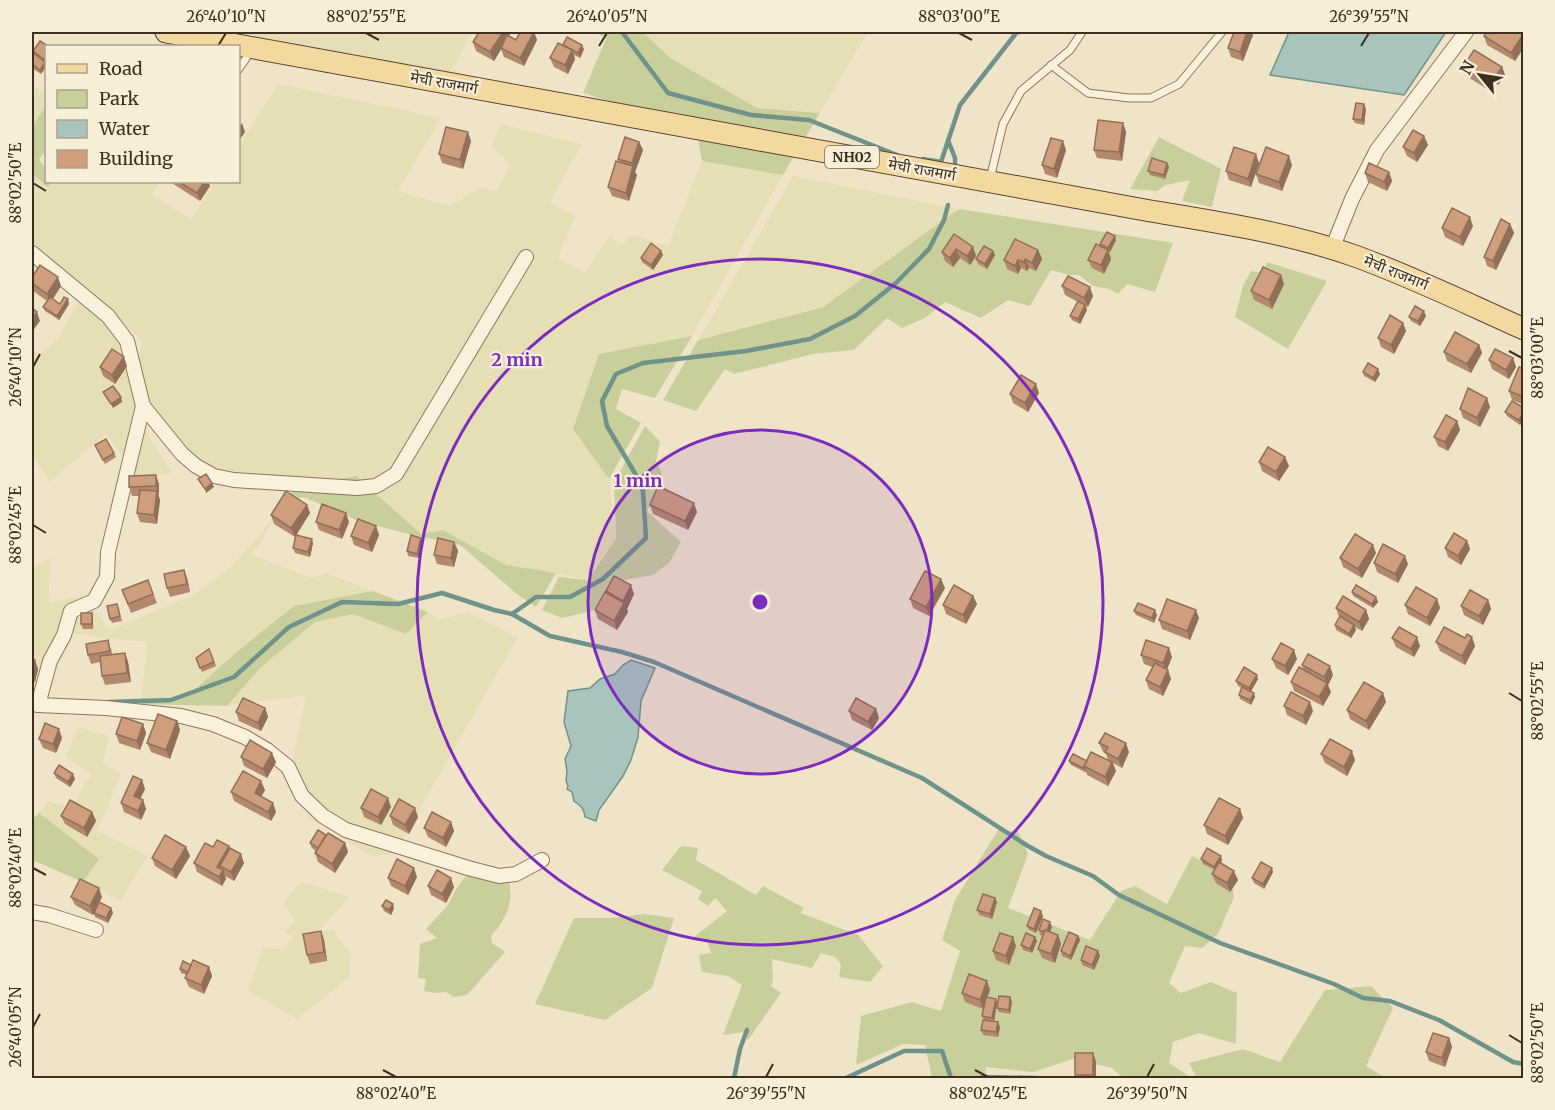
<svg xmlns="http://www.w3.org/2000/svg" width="1555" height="1110" viewBox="0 0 1555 1110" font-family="Merriweather,'Noto Sans Devanagari',serif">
<rect width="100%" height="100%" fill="#f0e4c8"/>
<g fill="#e6deb5">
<path d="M140 32H475L467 39 453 68 466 78 220 46Z"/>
<path d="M643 32H868L820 113 757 108 670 58Z"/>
<path d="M278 84 441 118 398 191 450 206 480 187 497 192 510 164 491 146 501 124 582 144 550 202 575 216 558 258 585 273 610 235 621 245 631 235 668 246 702 161 783 175 692 336 599 354 573 429 609 479 616 537 587 579 506 565 443 530 421 534 356 476 283 488 232 487 194 468 146 410 137 370 142 341 89 289 32 249V173L47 187 53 182H160L152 195 191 219 215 182H238L239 146Z"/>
<path d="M32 85 46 95V106L32 126Z"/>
<path d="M793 176 959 209 914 244 824 306 699 339Z"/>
<path d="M78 302 99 315 127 353 131 391 148 436 172 473 140 479 106 434 50 482 32 455V351L41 354 58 339Z"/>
<path d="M285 504 252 555 311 578 326 573 373 591 294 606 240 649 191 693 140 704 148 642 101 638 62 631 38 694 32 692V568L50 558 49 602 83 596 110 630 191 596 225 572 252 544Z"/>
<path d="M428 612 440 620 468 612 518 637 394 854 371 856 311 819 291 769 306 695 227 706 260 668 315 622 353 614 406 634Z"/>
<path d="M78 727 109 736 103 762 121 774 97 831 148 856 120 901 83 882 98 859 39 813 47 801 72 808 91 774 66 757Z"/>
<path d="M301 882 350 897 318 931 334 930 338 939 351 952 349 978 297 1019 248 991 263 948 283 949 294 936 284 932 295 921 283 903Z"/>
</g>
<g fill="#c9cf9b">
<path d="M596 32H643L670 58 757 108 820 113 783 175 702 161 696 128 583 93 606 39Z"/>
<path d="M46 106V150L39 159 46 170V182H53L47 187 32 173V126Z"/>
<path d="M1159 137 1221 169 1212 207 1182 201 1190 180 1166 185 1157 191 1130 189Z"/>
<path d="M959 209 1173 243 1155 292 1127 284 1118 294 1109 289 1093 286 1079 275H1069L1051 270 1030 306 1008 300 981 318 945 302 925 318 902 328 887 318 854 350 813 354 734 374 725 369 696 411 663 400 698 340 823 307Z"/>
<path d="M1267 262 1327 281 1288 349 1235 317 1243 286 1251 271 1262 273Z"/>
<path d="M692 336 655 398 622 389 616 409 641 423 609 479 573 429 599 354Z"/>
<path d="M645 426 660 442 655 465 660 468 663 481 647 511 681 542 669 563 653 575 619 581 606 599 591 611 562 618 542 610 559 577 588 580 616 538 614 482Z"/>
<path d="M356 476 421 534 443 530 506 565 556 573 536 607 517 594 460 545 404 533 356 520 304 497 290 500 285 504 294 487Z"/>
<path d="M373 591 428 612 406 634 353 614 315 622 260 668 227 706 140 704 191 693 240 649 294 606Z"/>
<path d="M39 813 99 859 83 882 32 860V820Z"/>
<path d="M1017 829 1028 854 1008 908 1090 940 1121 891 1135 886 1167 904 1192 856 1231 876 1234 897 1218 934 1202 948 1185 946 1169 983 1181 993 1211 982 1237 993 1236 1044 1199 1033 1173 1042 1169 1063 1192 1078H1123L1112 1068 1073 1059 1033 1072 986 1067 985 1078H932L925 1045 903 1044 856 1065 861 1016 912 1002 941 1011 960 951 942 940 955 900 998 830 1008 832Z"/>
<path d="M681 846 698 848 696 860 756 895 763 886 804 908 801 913 858 935 883 966 870 982 839 977 841 964 835 957 821 953 812 968 772 959 773 981 771 986 781 993 748 1040 744 1032 723 1035 742 985 728 976 702 972 699 955 711 953 707 941 694 937 727 911 715 898 708 906 698 899 702 891 662 870Z"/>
<path d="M471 870 506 872C516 896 509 917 491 936L492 943 505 952 467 995 454 997 446 992 435 993 424 991 426 979 418 978 420 944 437 938 426 929 448 905 456 889Z"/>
<path d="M645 914 674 918 652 988 605 1020 535 1004 574 918H610Z"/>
<path d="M1371 986 1393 1008 1366 1066 1386 1078H1197L1189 1063 1243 1049 1280 1062 1325 990Z"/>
</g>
<g fill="#a9c4bc" stroke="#6f938a" stroke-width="1.5">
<path d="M1289 32H1446L1404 95 1270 75Z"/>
<path d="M631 660 655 668 641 701 638 737 631 760 623 776 599 810 596 821 585 817C584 808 581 806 574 801L572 792 567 789 568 786 566 781 567 771 565 759 571 746 564 722 568 691 590 688 600 679 615 674 623 665Z"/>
</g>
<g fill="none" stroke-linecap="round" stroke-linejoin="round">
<g stroke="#6f938a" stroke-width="4.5">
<path d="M622 32 668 93 751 115 809 120 897 155"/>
<path d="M948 140 955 158V170"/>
<path d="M923 159 941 162 960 105 1017 32H1020"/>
<path d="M512 614 550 636 622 652 654 662 922 778 1028 846 1046 856 1093 876 1119 895 1220 943 1334 984 1363 998 1390 1001 1439 1020 1513 1062 1524 1064"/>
<path d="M109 702 171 700 234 677 289 627 342 602 398 604 442 593 494 610 512 614 536 597H570L603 579 646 538 643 491 636 475 607 426 602 401 616 374 643 363 746 351 810 339 855 316 896 283 929 249 944 220 948 205"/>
<path d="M734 1078 740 1049 747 1030"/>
<path d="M846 1078 904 1051H942L951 1078"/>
<path d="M980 1078 983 1077 1038 1078"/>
</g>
<g stroke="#8d765c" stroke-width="9">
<g id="lane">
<path d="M1051 65 1088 93 1129 98H1151L1179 84 1222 32"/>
<path d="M238 70 251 51"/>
<path d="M990 179 1003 124 1021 91 1070 50 1082 32"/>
</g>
</g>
<g stroke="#8d765c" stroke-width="16">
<g id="street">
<path d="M1332 249 1352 199 1377 150 1466 32"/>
<path d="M32 253 108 316 127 341 143 406 108 552 107 577 94 601 71 611 64 635 50 661 38 705"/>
<path d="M143 406 182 454 196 466 214 476 234 480 357 488 376 486 396 474 526 257"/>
<path d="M32 702 38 705 106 708 181 716 213 724 245 737 267 750 288 767 302 796 323 816 346 830 468 868 499 876 516 874 542 860"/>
<path d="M32 912 49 915 96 930"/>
</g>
</g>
<g stroke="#5b4430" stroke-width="23">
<path id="primary" d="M166 32 1145 210C1215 222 1287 232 1355 256 1413 277 1468 304 1524 329"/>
</g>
<use href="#lane" stroke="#faf1dc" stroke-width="7"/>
<use href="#street" stroke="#faf1dc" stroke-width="14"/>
<use href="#primary" stroke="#f3d9a0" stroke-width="21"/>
</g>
<g fill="#b2896c">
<path d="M479 32H508L510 35 509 36 516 40 520 32H534L537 40 524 66 504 57 501 49 494 61 476 51 473 42Z"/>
<path d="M1524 32V47L1515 61 1487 45 1484 36Z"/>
<path d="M1253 35 1243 61 1231 57 1228 48Z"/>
<path d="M563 45 584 49 580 58 574 55 575 59 568 74 554 67 550 58Z"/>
<path d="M46 46V64L41 74 32 68V52L34 54 33 51Z"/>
<path d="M1463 67H1502L1505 75 1498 85 1494 82 1489 90 1466 76Z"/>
<path d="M1366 109 1364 125 1355 123 1353 119Z"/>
<path d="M1123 123 1126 132 1122 161 1097 158 1094 150Z"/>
<path d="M1424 136 1428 145 1417 162 1407 156 1403 147Z"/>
<path d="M471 141 463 169 442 163 439 154Z"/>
<path d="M639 142 643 150 635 172 637 175 629 201 612 196 608 187 619 162 618 159Z"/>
<path d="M1066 150 1057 178 1045 174 1042 165Z"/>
<path d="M1167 163 1169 167 1165 179 1150 175 1148 171Z"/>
<path d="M1259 163 1251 187 1229 180 1226 171Z"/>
<path d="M1292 165 1282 191 1259 183 1256 174Z"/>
<path d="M1389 172 1392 181 1387 191 1368 182 1365 173Z"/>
<path d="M170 182H208L210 186 200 201Z"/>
<path d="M1510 224 1514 233 1496 270 1487 266 1484 257Z"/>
<path d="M1473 226 1463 246 1445 237 1442 228Z"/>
<path d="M1116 240 1110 252H1109L1111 259 1104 274 1092 268 1088 260 1101 247 1100 244Z"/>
<path d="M973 247 976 256 970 265 960 258 953 267 945 261 942 252Z"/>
<path d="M1038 250 1042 259 1036 271 1029 268 1027 271 1021 268 1018 274 1007 269 1004 260Z"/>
<path d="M661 251 663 255 653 270 642 262 641 258Z"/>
<path d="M993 251 995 255 987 269 978 264 976 259Z"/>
<path d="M32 277 61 286 53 299 60 304H69L59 320 45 311 43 307 47 301 32 290Z"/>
<path d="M1284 284 1272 309 1254 300 1251 291Z"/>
<path d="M1062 286 1093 296 1088 307 1086 306 1087 310 1080 324 1072 320 1070 316 1078 302 1065 295Z"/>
<path d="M1426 316 1420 326 1411 321 1409 317Z"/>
<path d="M1403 323 1406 331 1394 354 1381 347 1378 338Z"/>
<path d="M1479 345 1482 353 1471 373 1447 361 1444 352Z"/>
<path d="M1513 358 1516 367 1509 379 1492 369 1489 360Z"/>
<path d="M127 366 115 384 103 376 100 367Z"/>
<path d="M1524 369V405L1512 400 1509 391Z"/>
<path d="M1363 372 1380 374 1375 382 1364 376Z"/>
<path d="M1039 393 1028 412 1013 403 1010 394Z"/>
<path d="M1490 407 1480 427 1463 418 1460 409Z"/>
<path d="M1524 408V419L1520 425 1507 416 1505 412Z"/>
<path d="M1457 421 1460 430 1448 451 1438 446 1434 437Z"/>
<path d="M95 445 114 453 116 457 105 464Z"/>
<path d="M1285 457 1289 466 1279 481 1262 471 1259 462Z"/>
<path d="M159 484V495H158L160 500 157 524 140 522 137 513 139 496H132L129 487Z"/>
<path d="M307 505 310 513 295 537 274 524 271 515Z"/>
<path d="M650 505 697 512 688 530 653 514Z"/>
<path d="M316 522H349L342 539 319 530Z"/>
<path d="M376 526 379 535 372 552 354 545 351 536Z"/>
<path d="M421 538 423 542 419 558 408 556 407 551Z"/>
<path d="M1467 541 1470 549 1461 565 1448 557 1445 548Z"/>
<path d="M454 542 458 551 454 567 437 564 434 555Z"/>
<path d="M313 543 310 557 295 553 293 548Z"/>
<path d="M1376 553 1362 578 1343 567 1340 558Z"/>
<path d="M1374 563 1408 564 1398 583 1377 572Z"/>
<path d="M187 578 190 592 170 597 167 588Z"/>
<path d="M148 580 157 603 131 613 122 590Z"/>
<path d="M945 588 929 616 913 608 910 599Z"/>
<path d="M606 591 634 594 627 609 628 612 617 630 598 619 595 610 607 593Z"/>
<path d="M1352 592 1376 597 1378 602 1373 608 1353 596Z"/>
<path d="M973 596 977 604 966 624 946 614 943 605Z"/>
<path d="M1437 599 1440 608 1430 626 1408 614 1405 605Z"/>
<path d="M1488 600 1491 609 1483 625 1464 615 1461 606Z"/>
<path d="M117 604 122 621 112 623 110 619Z"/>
<path d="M1336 608 1366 610 1369 619 1362 631 1355 627 1356 630 1351 638 1336 630 1335 625 1339 617Z"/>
<path d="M1134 611 1157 615 1154 623 1136 615Z"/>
<path d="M92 613 93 617V629H83L81 624Z"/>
<path d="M1199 618 1190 640 1162 629 1159 620Z"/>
<path d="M1392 638 1420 646 1414 657 1396 647Z"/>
<path d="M1436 642 1475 646 1465 665 1440 651Z"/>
<path d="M111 648 112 654 125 653 128 662 131 682 105 685 102 676 100 662 91 664 88 655Z"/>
<path d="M209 649 216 666 202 672 196 658Z"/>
<path d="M1141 655 1172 657 1167 669 1171 679 1163 696 1149 689 1146 680 1152 667 1144 664Z"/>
<path d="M32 659 38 669 35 682 32 681Z"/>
<path d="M1272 659H1297L1288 675 1276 668Z"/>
<path d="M1302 665 1333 675 1328 685 1331 692 1323 706 1294 691 1291 682 1303 669Z"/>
<path d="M1258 679 1251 691 1255 697 1251 705 1240 699 1239 695 1242 688 1238 686 1236 681Z"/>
<path d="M1386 702 1369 730 1350 719 1347 710Z"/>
<path d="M1284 706 1313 711 1306 725 1287 715Z"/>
<path d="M265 708 268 717 261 731 239 721 236 712Z"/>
<path d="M876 709 879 718 872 730 852 720 849 711Z"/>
<path d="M177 721 180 730 170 759 151 752 147 743Z"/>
<path d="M143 724 146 733 140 750 119 743 116 734Z"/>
<path d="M62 738 56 753 43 748 39 739Z"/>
<path d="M1099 743 1129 752 1122 768 1113 763 1116 771 1108 786 1087 775V773L1071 765 1069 761 1108 760 1106 754 1103 752Z"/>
<path d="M1321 754 1355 760 1347 776 1325 763Z"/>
<path d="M241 757 276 762 267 778 244 766Z"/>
<path d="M54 773 75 779 70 787 56 778Z"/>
<path d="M145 789 140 798 143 800 146 809 141 820 124 812 121 803Z"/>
<path d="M265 790 261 797 276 812 271 821 234 801 231 792Z"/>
<path d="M391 807 381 825 364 817 361 808Z"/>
<path d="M1240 809 1243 818 1228 845 1207 834 1204 825Z"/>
<path d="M92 812 96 821 87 837 65 824 61 816Z"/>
<path d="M390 816 418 817 409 834 393 825Z"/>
<path d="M451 822 454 831 446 847 428 837 424 828Z"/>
<path d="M326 835 345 843 348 852 335 873 318 862 315 853 316 851 312 848 310 843Z"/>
<path d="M186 847 190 856 176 879 155 866 152 858Z"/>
<path d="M213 847 230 849 244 863 234 881 225 876 226 879 222 886 197 872 194 863Z"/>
<path d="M1201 859 1222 860 1221 863 1238 880 1230 892 1216 883 1212 874 1215 870 1203 864Z"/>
<path d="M1273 872 1264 889 1254 883 1252 878Z"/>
<path d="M417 877 408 895 391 886 388 878Z"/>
<path d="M428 886 454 887 446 903 431 895Z"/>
<path d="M71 897H102L99 903 111 908 113 913 108 923 95 917 94 913 93 915 75 905Z"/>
<path d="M995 898 997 902 992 919 979 915 977 910Z"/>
<path d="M382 906 394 908 391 915 384 911Z"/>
<path d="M1043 916 1036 933 1029 930 1027 926Z"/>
<path d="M1050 922 1052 927 1050 932 1058 935 1061 944 1055 963 1042 958 1038 949 1043 936 1040 935 1039 930Z"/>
<path d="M321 931 324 940 327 961 310 964 307 955Z"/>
<path d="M1078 936 1080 940 1071 960 1062 956 1061 951Z"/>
<path d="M1035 937 1037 941 1032 953 1023 950 1021 945Z"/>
<path d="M1016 946 1009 965 996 960 993 951Z"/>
<path d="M1098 951 1100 956 1094 970 1082 965 1081 960Z"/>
<path d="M191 965 209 967 212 976 204 994 189 987 185 978 187 975 181 973 180 969Z"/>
<path d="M990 990 987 997 997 1003 994 1022 1000 1027 998 1037 983 1035 981 1030 984 1020 982 1016 983 1009 965 1002 962 993Z"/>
<path d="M1012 1002 1010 1014 999 1012 997 1008Z"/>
<path d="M1449 1038 1452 1047 1445 1067 1429 1061 1426 1052Z"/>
<path d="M1093 1053 1096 1062V1078H1076L1075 1075Z"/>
</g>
<g fill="#916f58">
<path d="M503 32H508L510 35 494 61 490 52Z"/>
<path d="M531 32H534L537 40 524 66 520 58Z"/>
<path d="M1247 32H1251L1253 35 1243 61 1240 52Z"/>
<path d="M1524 33V47L1515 61 1511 53Z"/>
<path d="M582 45 584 49 580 58 578 53Z"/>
<path d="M572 50 575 59 568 74 565 65Z"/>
<path d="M45 62 46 67 41 74 40 70Z"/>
<path d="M1502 67 1505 75 1498 85 1495 77Z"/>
<path d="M1490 74 1494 82 1489 90 1486 81Z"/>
<path d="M1364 104 1366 109 1364 125 1362 120Z"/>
<path d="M242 123 245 132 238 142V128Z"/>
<path d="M1123 123 1126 132 1122 161 1119 152Z"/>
<path d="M468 132 471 141 463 169 460 160Z"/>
<path d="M1424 136 1428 145 1417 162 1414 153Z"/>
<path d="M1063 141 1066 150 1057 178 1054 169Z"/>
<path d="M639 142 643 150 635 172 637 175 629 201 626 193 633 167 632 163Z"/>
<path d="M1256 154 1259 163 1251 187 1248 179Z"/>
<path d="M1289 156 1292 165 1282 191 1279 182Z"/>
<path d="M1167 163 1169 167 1165 179 1164 175Z"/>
<path d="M1389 172 1392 181 1387 191 1384 182Z"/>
<path d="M204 182H208L210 186 200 201 197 193Z"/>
<path d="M1470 217 1473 226 1463 246 1460 237Z"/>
<path d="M1510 224 1514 233 1496 270 1493 261Z"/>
<path d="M1115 236 1116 240 1110 252 1108 248Z"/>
<path d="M973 247 976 256 970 265 967 256Z"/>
<path d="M956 249 960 258 953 267 950 258Z"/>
<path d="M1038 250 1042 259 1036 271 1032 263Z"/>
<path d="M1108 250 1111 259 1104 274 1101 265Z"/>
<path d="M661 251 663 255 653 270 651 265Z"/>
<path d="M993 251 995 255 987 269 985 264Z"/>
<path d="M1025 259 1029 268 1027 271 1024 262Z"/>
<path d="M1018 260 1021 268 1018 274 1015 266Z"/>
<path d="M1281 275 1284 284 1272 309 1269 300Z"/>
<path d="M58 277 61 286 50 303 47 294Z"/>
<path d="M1090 287 1093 296 1088 307 1084 298Z"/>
<path d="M68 299 69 304 59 320 57 316Z"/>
<path d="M1085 305 1087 310 1080 324 1078 319Z"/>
<path d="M1424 311 1426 316 1420 326 1418 321Z"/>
<path d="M37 312 40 321 32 332V319Z"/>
<path d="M1403 323 1406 331 1394 354 1391 345Z"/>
<path d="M1479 345 1482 353 1471 373 1467 364Z"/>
<path d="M124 357 127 366 115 384 112 375Z"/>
<path d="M1513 358 1516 367 1509 379 1506 370Z"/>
<path d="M1378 369 1380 374 1375 382 1373 378Z"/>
<path d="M1036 384 1039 393 1028 412 1025 403Z"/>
<path d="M121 397 122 402 113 408 111 404Z"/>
<path d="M1487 398 1490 407 1480 427 1477 418Z"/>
<path d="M1524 412V419L1520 425 1519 420Z"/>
<path d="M1457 421 1460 430 1448 451 1445 442Z"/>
<path d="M1285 457 1289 466 1279 481 1276 472Z"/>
<path d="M156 475 159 484V495L156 486Z"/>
<path d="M212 483 214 487 206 493 205 489Z"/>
<path d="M157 491 160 500 157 524 154 515Z"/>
<path d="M694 503 697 512 688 530 685 521Z"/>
<path d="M307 505 310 513 295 537 291 528Z"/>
<path d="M346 513 349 522 342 539 339 530Z"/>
<path d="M376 526 379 535 372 552 368 543Z"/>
<path d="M421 538 423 542 419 558 417 554Z"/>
<path d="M312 539 313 543 310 557 308 552Z"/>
<path d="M1467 541 1470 549 1461 565 1458 556Z"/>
<path d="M454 542 458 551 454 567 451 558Z"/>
<path d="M1373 545 1376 553 1362 578 1358 569Z"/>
<path d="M1405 556 1408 564 1398 583 1395 574Z"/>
<path d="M184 570 187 578 190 592 187 584Z"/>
<path d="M941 579 945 588 929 616 926 607Z"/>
<path d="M631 585 634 594 627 609 628 612 617 630 614 621 624 603 623 601Z"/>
<path d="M973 596 977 604 966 624 963 615Z"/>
<path d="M1376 597 1378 602 1373 608 1372 604Z"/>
<path d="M1437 599 1440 608 1430 626 1427 618Z"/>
<path d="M1488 600 1491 609 1483 625 1479 616Z"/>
<path d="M1155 610 1157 615 1154 623 1152 618Z"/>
<path d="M1196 610 1199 618 1190 640 1187 631Z"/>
<path d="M1366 610 1369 619 1362 631 1359 622Z"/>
<path d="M92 613 93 617V629L92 624Z"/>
<path d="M1354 625 1356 630 1351 638 1349 634Z"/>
<path d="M1417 637 1420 646 1414 657 1411 649Z"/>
<path d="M1472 637 1475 646 1465 665 1462 656Z"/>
<path d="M1169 648 1172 657 1166 672 1163 663Z"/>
<path d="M1294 650 1297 659 1288 675 1285 666Z"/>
<path d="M125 653 128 662 131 682 127 673Z"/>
<path d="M35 660 38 669 35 682 32 673Z"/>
<path d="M1330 666 1333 675 1328 685 1331 692 1323 706 1319 697 1327 684 1324 677Z"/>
<path d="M1168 670 1171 679 1163 696 1160 687Z"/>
<path d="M1257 675 1258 679 1250 693 1249 688Z"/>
<path d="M1254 693 1255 697 1251 705 1250 700Z"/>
<path d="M1383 693 1386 702 1369 730 1366 721Z"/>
<path d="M1310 702 1313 711 1306 725 1303 716Z"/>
<path d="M265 708 268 717 261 731 258 723Z"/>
<path d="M876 709 879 718 872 730 868 722Z"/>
<path d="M177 721 180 730 170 759 166 750Z"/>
<path d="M143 724 146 733 140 750 137 741Z"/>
<path d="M59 729 62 738 56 753 53 744Z"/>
<path d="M1126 743 1129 752 1122 768 1118 759Z"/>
<path d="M1352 751 1355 760 1347 776 1344 767Z"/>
<path d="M272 753 276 762 267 778 263 769Z"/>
<path d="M1112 762 1116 771 1108 786 1105 777Z"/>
<path d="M73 774 75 779 70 787 68 782Z"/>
<path d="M142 780 145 789 138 804 134 796Z"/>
<path d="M261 781 265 790 258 802 255 793Z"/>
<path d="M388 798 391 807 381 825 378 817Z"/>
<path d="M143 800 146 809 141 820 138 811Z"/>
<path d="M273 803 276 812 271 821 268 812Z"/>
<path d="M415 808 418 817 409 834 405 825Z"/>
<path d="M1240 809 1243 818 1228 845 1225 836Z"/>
<path d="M92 812 96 821 87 837 84 828Z"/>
<path d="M451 822 454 831 446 847 443 838Z"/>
<path d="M345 843 348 852 335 873 332 864Z"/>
<path d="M229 846 232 855 220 866 222 872 223 870 226 879 222 886 219 877 217 867Z"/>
<path d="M186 847 190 856 176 879 172 870Z"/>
<path d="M241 854 244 863 234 881 231 872Z"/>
<path d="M1221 856 1222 860 1216 871 1214 867Z"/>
<path d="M414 868 417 877 408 895 405 886Z"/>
<path d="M1272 868 1273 872 1264 889 1263 884Z"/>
<path d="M1234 871 1238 880 1230 892 1227 883Z"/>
<path d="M451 878 454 887 446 903 442 894Z"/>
<path d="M99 888 102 897 93 915 90 906Z"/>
<path d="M995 898 997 902 992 919 990 914Z"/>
<path d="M393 904 394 908 391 915 389 910Z"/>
<path d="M111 908 113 913 108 923 106 918Z"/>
<path d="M1041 911 1043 916 1036 933 1034 929Z"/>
<path d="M1050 922 1052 927 1048 937 1046 933Z"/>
<path d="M321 931 324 940 327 961 324 952Z"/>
<path d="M1058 935 1061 944 1055 963 1051 954Z"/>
<path d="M1078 936 1080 940 1071 960 1070 956Z"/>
<path d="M1013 937 1016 946 1009 965 1006 956Z"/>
<path d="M1035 937 1037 941 1032 953 1030 949Z"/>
<path d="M1098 951 1100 956 1094 970 1092 965Z"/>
<path d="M209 967 212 976 204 994 201 985Z"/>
<path d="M987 981 990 990 983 1009 980 1000Z"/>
<path d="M1010 997 1012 1002 1010 1014 1009 1010Z"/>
<path d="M996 999 997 1003 994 1022 992 1018Z"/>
<path d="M998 1022 1000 1027 998 1037 996 1032Z"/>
<path d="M1449 1038 1452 1047 1445 1067 1442 1058Z"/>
<path d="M1093 1053 1096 1062V1078H1094L1093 1075Z"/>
</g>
<g fill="#cf9f7d" stroke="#916f58" stroke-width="1.5">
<path d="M479 32H503L490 52 473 42Z"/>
<path d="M520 32H534L520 58 501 48 507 35 516 40Z"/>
<path d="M1234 32H1247L1240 52 1228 48Z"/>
<path d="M1487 32H1524V33L1511 53 1484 36Z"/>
<path d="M567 37 582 45 578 53 563 45Z"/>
<path d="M40 41 48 46H46V61L33 51Z"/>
<path d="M558 43 572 50 565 65 550 58Z"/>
<path d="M1474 50 1502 67 1495 77 1490 74 1486 81 1463 67Z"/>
<path d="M32 52 45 62 40 70 32 64Z"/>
<path d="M1356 103 1364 104 1362 120 1353 119Z"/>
<path d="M1098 120 1123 123 1119 152 1094 150Z"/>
<path d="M446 127 468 132 460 160 439 154Z"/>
<path d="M1413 130 1424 136 1414 153 1403 147Z"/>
<path d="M625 137 639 142 632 163 618 159Z"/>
<path d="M1051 138 1063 141 1054 169 1042 165Z"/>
<path d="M1234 147 1256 154 1248 179 1226 171Z"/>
<path d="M1266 147 1289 156 1279 182 1256 174Z"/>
<path d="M1152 158 1167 163 1164 175 1148 171Z"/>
<path d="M616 161 633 166 626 193 608 187Z"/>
<path d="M1369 163 1389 172 1384 182 1365 173Z"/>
<path d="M179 182H204L197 193Z"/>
<path d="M1452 208 1470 217 1460 237 1442 228Z"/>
<path d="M1501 219 1510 224 1493 261 1484 257Z"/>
<path d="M1107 232 1115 236 1108 248 1100 244Z"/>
<path d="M954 234 973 247 967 256 956 249 950 258 942 252Z"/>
<path d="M1015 239 1038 250 1032 263 1025 259 1024 262 1018 260 1015 266 1004 260Z"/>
<path d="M651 243 661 251 651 265 641 258Z"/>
<path d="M1096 244 1108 250 1101 265 1088 260Z"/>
<path d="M984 246 993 251 985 264 976 259Z"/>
<path d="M40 265 58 277 47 294 32 283V277Z"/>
<path d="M1263 267 1281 275 1269 300 1251 291Z"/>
<path d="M1068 276 1090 287 1084 298 1062 286Z"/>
<path d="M50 297 60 304 64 297 68 299 57 316 43 307Z"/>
<path d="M1078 301 1085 305 1078 319 1070 316Z"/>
<path d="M1415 306 1424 311 1418 321 1409 317Z"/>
<path d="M32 308 37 312 32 319Z"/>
<path d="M1390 315 1403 323 1391 345 1378 338Z"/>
<path d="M1455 332 1479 345 1467 364 1444 352Z"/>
<path d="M112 349 124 357 112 375 100 367Z"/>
<path d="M1495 349 1513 358 1506 370 1489 360Z"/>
<path d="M1368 363 1378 369 1373 378 1363 372Z"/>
<path d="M1519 367 1524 369V397L1509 391Z"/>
<path d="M1021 375 1036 384 1025 403 1010 394Z"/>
<path d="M113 386 121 397 111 404 103 392Z"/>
<path d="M1468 388 1487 398 1477 418 1460 409Z"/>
<path d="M1512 401 1524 408V412L1519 420 1505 412Z"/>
<path d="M1446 415 1457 421 1445 442 1434 437Z"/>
<path d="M106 439 114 453 103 460 95 445Z"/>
<path d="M1268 447 1285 457 1276 472 1259 462Z"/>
<path d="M206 474 212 483 205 489 198 479Z"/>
<path d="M156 475V486L129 487V476Z"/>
<path d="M658 486 694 503 685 521 650 505Z"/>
<path d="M140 490 157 491 154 515 137 513Z"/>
<path d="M286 491 307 505 291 528 271 515Z"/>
<path d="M322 504 346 513 339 530 316 522Z"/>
<path d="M358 519 376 526 368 543 351 536Z"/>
<path d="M1454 533 1467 541 1458 556 1445 548Z"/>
<path d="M1355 534 1373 545 1358 569 1340 558Z"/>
<path d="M296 535 312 539 308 552 293 548Z"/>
<path d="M411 535 421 538 417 554 407 551Z"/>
<path d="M438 538 454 542 451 558 434 555Z"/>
<path d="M1383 544 1405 556 1395 574 1374 563Z"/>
<path d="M184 570 187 584 167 588 164 574Z"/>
<path d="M925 571 941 579 926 607 910 599Z"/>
<path d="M614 576 631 585 623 601 606 591Z"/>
<path d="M148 580 153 594 128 604 122 590Z"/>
<path d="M954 585 973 596 963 615 943 605Z"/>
<path d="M1356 585 1376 597 1372 604 1352 592Z"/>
<path d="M1416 587 1437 599 1427 618 1405 605Z"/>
<path d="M1470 590 1488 600 1479 616 1461 606Z"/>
<path d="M605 592 624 603 614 621 595 610Z"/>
<path d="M1343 596 1366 610 1359 622 1336 608Z"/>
<path d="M1167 599 1196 610 1187 631 1159 620Z"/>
<path d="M1138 603 1155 610 1152 618 1134 611Z"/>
<path d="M117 604 120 616 110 619 107 606Z"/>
<rect x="81" y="613" width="11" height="11"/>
<path d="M1340 616 1354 625 1349 634 1335 625Z"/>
<path d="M1399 627 1417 637 1411 649 1392 638Z"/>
<path d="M1444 627 1465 638 1467 634 1472 637 1462 656 1436 642Z"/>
<path d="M108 640 110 651 88 655 86 644Z"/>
<path d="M1146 640 1169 648 1163 663 1141 655Z"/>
<path d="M1281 643 1294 650 1285 666 1272 659Z"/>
<path d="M209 649 214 662 200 668 196 658Z"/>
<path d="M125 653 127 673 102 676 100 656Z"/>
<path d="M1308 654 1330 666 1324 677 1302 665Z"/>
<path d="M32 659 35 660 32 673Z"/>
<path d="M1155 663 1168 670 1160 687 1146 680Z"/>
<path d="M1244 667 1257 675 1249 688 1236 681Z"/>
<path d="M1299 667 1327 683 1319 697 1291 682Z"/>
<path d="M1364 682 1383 693 1366 721 1347 710Z"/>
<path d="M1242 687 1254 693 1250 700 1239 695Z"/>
<path d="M1291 692 1310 702 1303 716 1284 706Z"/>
<path d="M243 698 265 708 258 723 236 712Z"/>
<path d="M856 698 876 709 868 722 849 711Z"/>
<path d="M158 714 177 721 166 750 147 743Z"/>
<path d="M122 717 143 724 137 741 116 734Z"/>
<path d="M45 723 59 729 53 744 39 739Z"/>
<path d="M1105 733 1126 743 1118 759 1105 752 1108 747 1099 743Z"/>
<path d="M1330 739 1352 751 1344 767 1321 754Z"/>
<path d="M250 740 272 753 263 769 241 757Z"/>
<path d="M1091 752 1112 762 1105 777 1084 766Z"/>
<path d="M1073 754 1087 761 1084 766 1085 769 1069 761Z"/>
<path d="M59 765 73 774 68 782 54 773Z"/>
<path d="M243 771 261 781 255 793 273 803 268 812 231 792Z"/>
<path d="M133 776 142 780 134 796 143 800 138 811 121 803Z"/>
<path d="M371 789 388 798 378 817 361 808Z"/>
<path d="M1219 798 1240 809 1225 836 1204 825Z"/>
<path d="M399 799 415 808 405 825 390 816Z"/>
<path d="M70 800 92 812 84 828 61 816Z"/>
<path d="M432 812 451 822 443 838 424 828Z"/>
<path d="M318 830 326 835 318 848 310 843Z"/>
<path d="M328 833 345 843 332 864 315 853Z"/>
<path d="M165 835 186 847 172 870 152 858Z"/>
<path d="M217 840 229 846 217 867 223 870 219 877 194 863 205 843 213 847Z"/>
<path d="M230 848 241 854 231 872 220 866Z"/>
<path d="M1207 848 1221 856 1214 867 1201 859Z"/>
<path d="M397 859 414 868 405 886 388 878Z"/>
<path d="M1219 862 1234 871 1227 883 1212 874Z"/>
<path d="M1261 862 1272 868 1263 884 1252 878Z"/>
<path d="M437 870 451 878 442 894 428 886Z"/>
<path d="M80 879 99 888 90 906 71 897Z"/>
<path d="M983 894 995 898 990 914 977 910Z"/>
<path d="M386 900 393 904 389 910 382 906Z"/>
<path d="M99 902 111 908 106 918 94 913Z"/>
<path d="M1034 908 1041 911 1034 929 1027 926Z"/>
<path d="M1043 919 1050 922 1047 931 1045 930 1044 932 1039 930Z"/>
<path d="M1045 930 1058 935 1051 954 1038 949Z"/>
<path d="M321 931 324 952 307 955 303 934Z"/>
<path d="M1069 932 1078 936 1070 956 1061 951Z"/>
<path d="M1000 933 1013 937 1006 956 993 951Z"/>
<path d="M1026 933 1035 937 1030 949 1021 945Z"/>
<path d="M1086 946 1098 951 1092 965 1081 960Z"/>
<path d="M193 960 209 967 201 985 185 978Z"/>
<path d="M183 961 191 965 188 972 180 969Z"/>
<path d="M969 974 987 981 980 1000 962 993Z"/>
<path d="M999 996 1010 997 1009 1010 997 1008Z"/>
<path d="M986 997 996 999 992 1018 982 1016Z"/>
<path d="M983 1020 998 1022 996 1032 981 1030Z"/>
<path d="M1433 1033 1449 1038 1442 1058 1426 1052Z"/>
<rect x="1075" y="1053" width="18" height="22"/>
</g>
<path fill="none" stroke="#3d2e20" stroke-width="2" d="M366 33 379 40M959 33 972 40M218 46 226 33M599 46 607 33M1361 46 1369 33M33 183 46 191M1509 351 1522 358M33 367 40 354M33 525 46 533M1509 693 1522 701M33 868 46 875M33 1027 40 1014M1509 1035 1522 1043M383 1070 396 1077M975 1070 988 1077M766 1077 773 1064M1147 1077 1154 1064"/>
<circle cx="760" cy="602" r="172" fill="#7b2cbf" fill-opacity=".12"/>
<g fill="none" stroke="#7b2cbf" stroke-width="3">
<circle cx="760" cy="602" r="172"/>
<circle cx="760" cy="602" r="343"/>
</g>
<g text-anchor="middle" stroke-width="4.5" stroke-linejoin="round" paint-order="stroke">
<rect fill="#f7eed8" stroke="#756857" stroke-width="1.5" x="825" y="146" width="54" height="22" rx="4.5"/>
<g font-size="14" font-weight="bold" fill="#3d2e20">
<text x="852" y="162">NH02</text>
</g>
<g font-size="15" fill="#3d2e20" stroke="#f7eed8">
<text transform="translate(444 83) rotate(10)" y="5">मेची राजमार्ग</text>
<text transform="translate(922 170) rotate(10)" y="5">मेची राजमार्ग</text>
<text transform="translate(1396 273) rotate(22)" y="5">मेची राजमार्ग</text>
</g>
</g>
<circle cx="760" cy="602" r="9" fill="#7b2cbf" stroke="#f7eed8" stroke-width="3"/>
<g font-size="18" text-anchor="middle" font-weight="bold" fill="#7b2cbf" stroke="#f7eed8" stroke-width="4.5" stroke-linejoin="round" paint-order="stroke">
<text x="517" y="366">2 min</text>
<text x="638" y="487">1 min</text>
</g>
<rect width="1555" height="1110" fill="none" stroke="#f7eed8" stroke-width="66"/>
<rect x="45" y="45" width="195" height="138" fill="#f7eed8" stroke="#ada18e" stroke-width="1.5"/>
<rect x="57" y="64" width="30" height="9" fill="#f3d9a0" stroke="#ada18e" stroke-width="1.5"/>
<text x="99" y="75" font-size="18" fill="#3d2e20">Road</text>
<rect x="57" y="90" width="30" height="18" fill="#c9cf9b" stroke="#ada18e" stroke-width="1.5"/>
<text x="99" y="105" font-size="18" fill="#3d2e20">Park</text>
<rect x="57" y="120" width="30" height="18" fill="#a9c4bc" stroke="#ada18e" stroke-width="1.5"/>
<text x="99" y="135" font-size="18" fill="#3d2e20">Water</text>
<rect x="57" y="150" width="30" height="18" fill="#cf9f7d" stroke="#ada18e" stroke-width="1.5"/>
<text x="99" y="165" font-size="18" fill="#3d2e20">Building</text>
<g transform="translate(1480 75) rotate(300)" stroke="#f7eed8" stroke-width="4.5" paint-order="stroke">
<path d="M0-4.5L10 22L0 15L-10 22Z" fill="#3d2e20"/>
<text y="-9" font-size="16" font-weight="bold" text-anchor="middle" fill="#3d2e20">N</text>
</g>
<rect x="33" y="33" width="1489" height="1044" fill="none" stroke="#3d2e20" stroke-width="2"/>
<g font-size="15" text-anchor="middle" fill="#3d2e20">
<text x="226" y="22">26°40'10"N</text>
<text x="366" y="22">88°02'55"E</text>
<text x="607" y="22">26°40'05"N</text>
<text x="959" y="22">88°03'00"E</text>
<text x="1369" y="22">26°39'55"N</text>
<text transform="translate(16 183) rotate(-90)" y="5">88°02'50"E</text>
<text transform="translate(1538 358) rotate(-90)" y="5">88°03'00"E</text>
<text transform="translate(16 367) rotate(-90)" y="5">26°40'10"N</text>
<text transform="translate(16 525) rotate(-90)" y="5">88°02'45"E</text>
<text transform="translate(1538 701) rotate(-90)" y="5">88°02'55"E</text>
<text transform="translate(16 868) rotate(-90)" y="5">88°02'40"E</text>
<text transform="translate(16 1027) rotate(-90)" y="5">26°40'05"N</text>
<text transform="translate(1538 1043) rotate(-90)" y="5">88°02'50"E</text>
<text x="396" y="1099">88°02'40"E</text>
<text x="766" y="1099">26°39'55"N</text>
<text x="988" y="1099">88°02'45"E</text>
<text x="1147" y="1099">26°39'50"N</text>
</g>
</svg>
